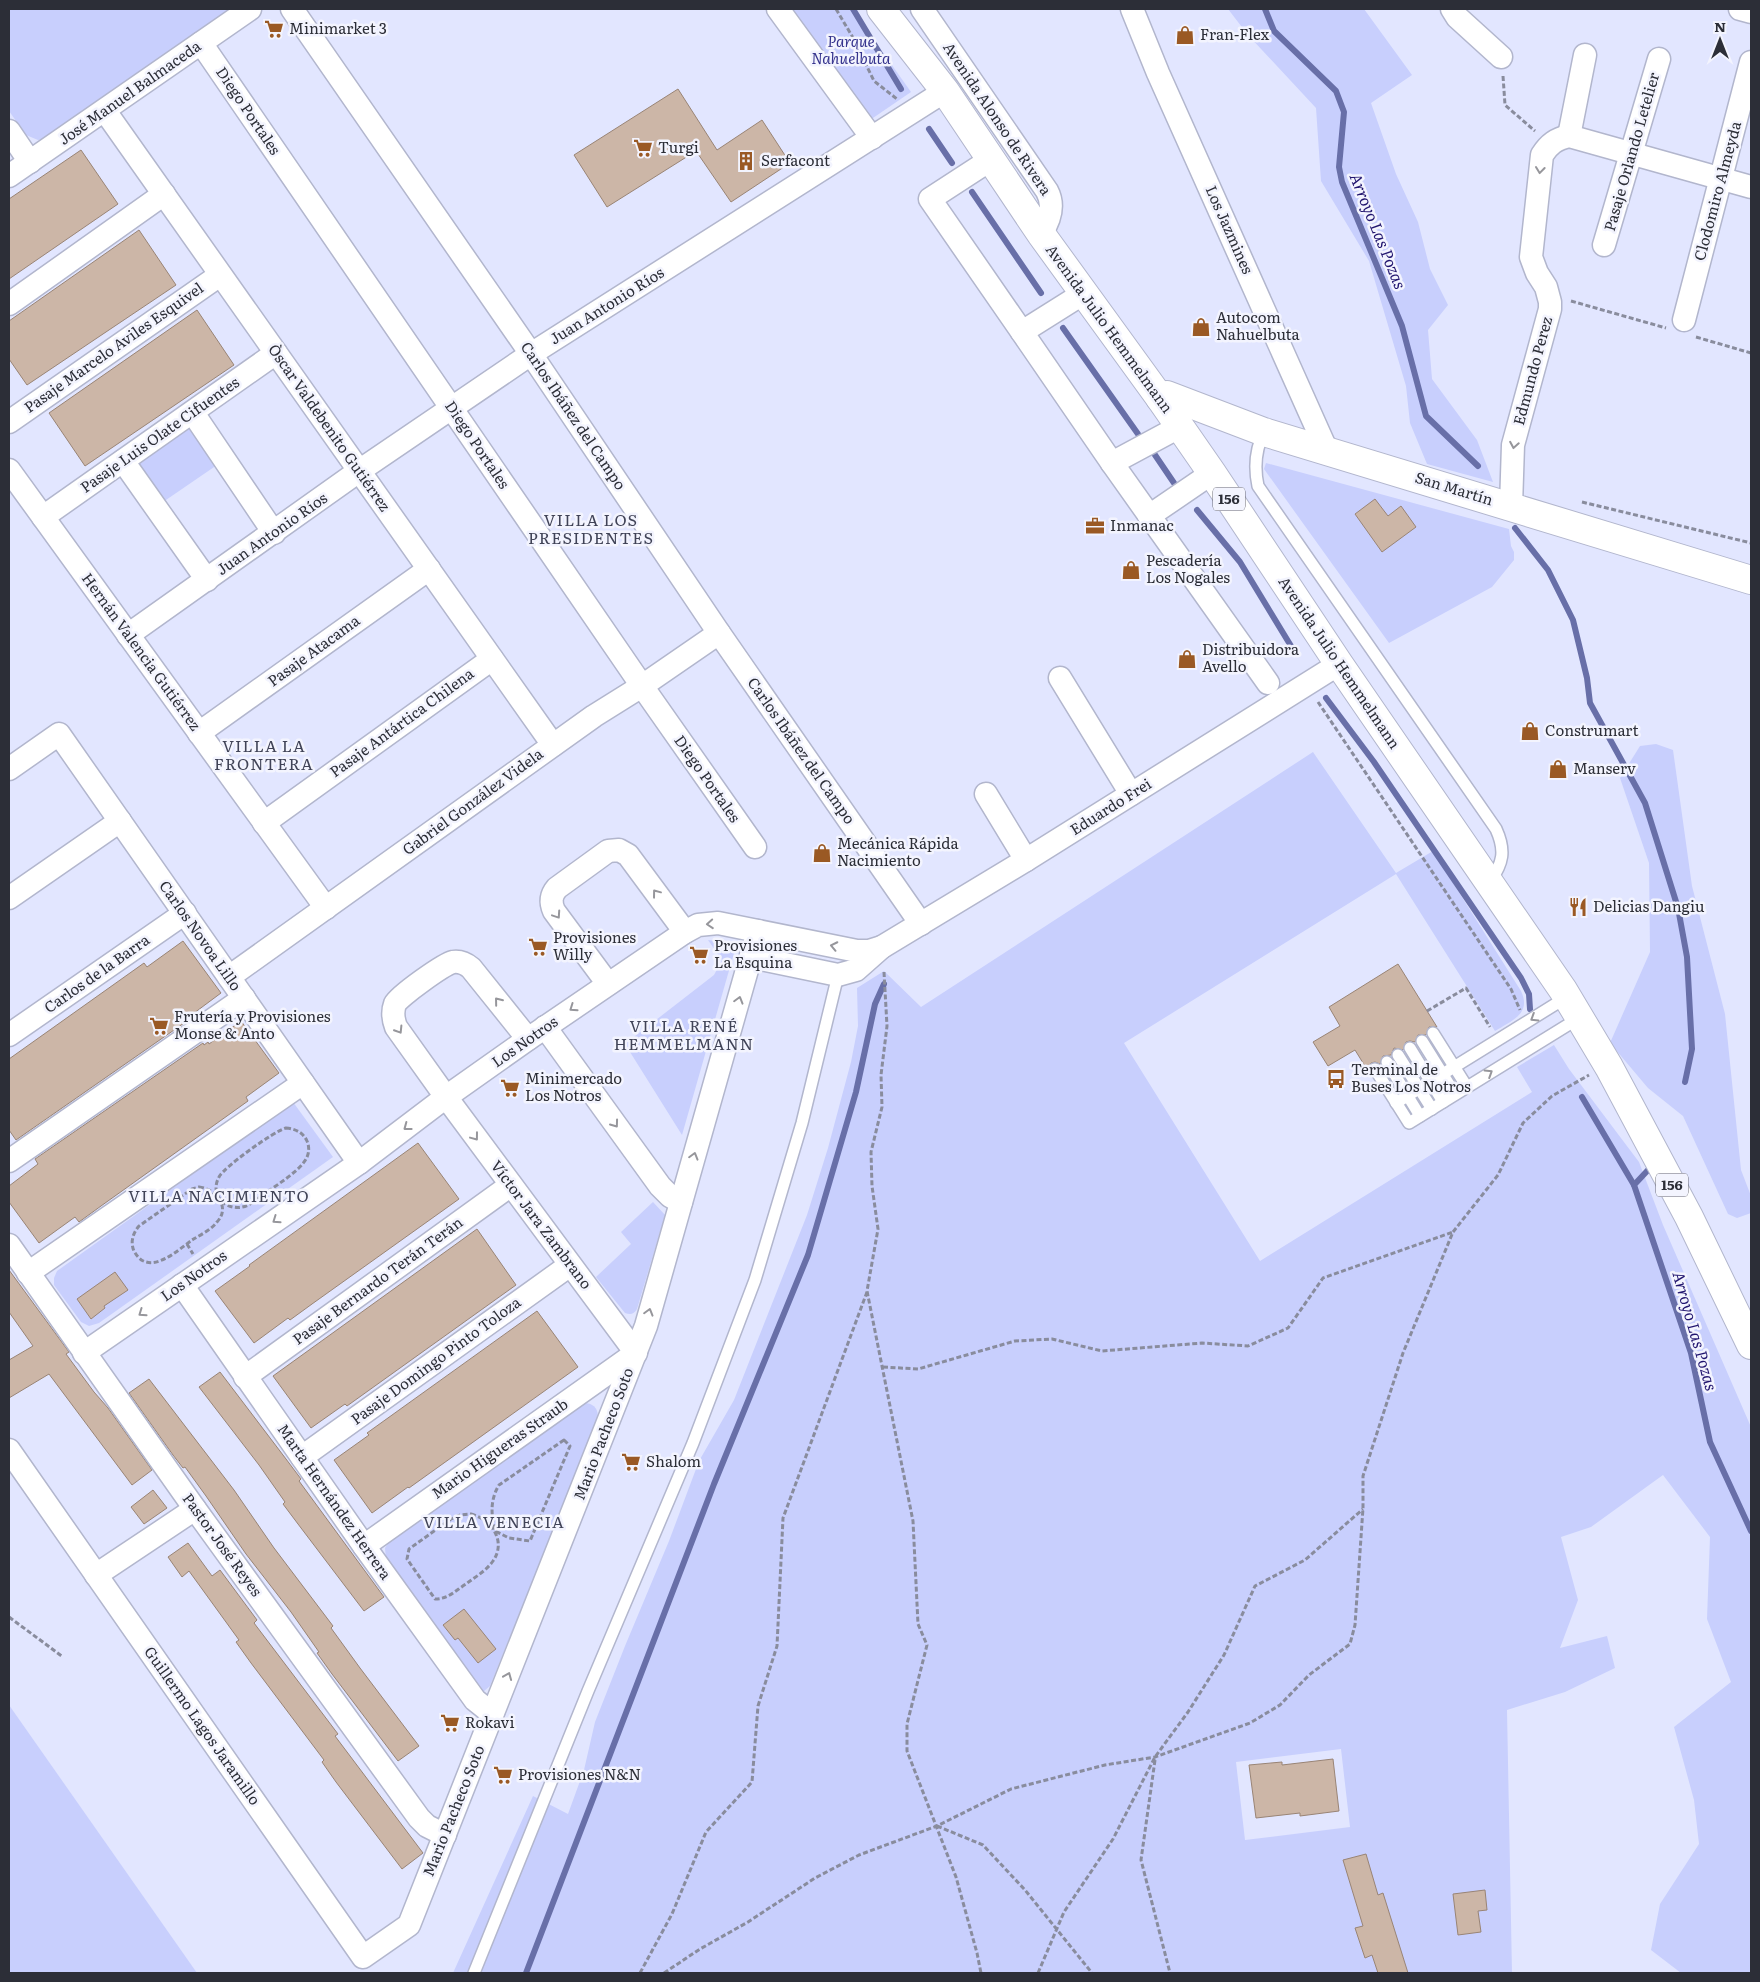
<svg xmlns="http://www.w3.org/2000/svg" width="1760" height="1982" viewBox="0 0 1760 1982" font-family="Literata,serif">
<rect width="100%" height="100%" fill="#e2e6ff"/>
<g fill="#c8cffd" fill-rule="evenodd">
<path d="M9 9H233L45 139 38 140 26 135 9 111Z"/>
<path d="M792 9H852L911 92 870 120Z"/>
<path d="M1228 9H1364L1412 75 1371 103 1396 174 1418 222 1430 269 1448 305 1428 330 1432 379 1477 440 1493 482 1427 464 1410 423 1406 386 1369 261 1321 181 1316 108 1248 35Z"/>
<path d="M190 425 217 465 163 502 135 462Z"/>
<path d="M1266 463 1509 529 1511 546 1514 552V560L1492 587 1389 643 1264 469Z"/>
<path d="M1656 744 1673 750 1692 886 1725 1014 1741 1170 1751 1196V1213L1737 1218 1728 1214 1683 1116 1648 1088 1610 1043 1650 952 1649 863 1620 778 1640 746Z"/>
<path d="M1313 752 1396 873 1433 851 1521 991C1532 1014 1511 1021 1495 1031L1396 874 1124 1043 1260 1261 1532 1092 1517 1067 1554 1045 1569 1069 1639 1162 1663 1225 1751 1427V1973H1681L1651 1950 1660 1904 1699 1844 1694 1800 1674 1727 1731 1682 1707 1619 1710 1537 1663 1475 1591 1527 1561 1537 1578 1600 1560 1648 1607 1636 1615 1668 1565 1692 1507 1710 1512 1973H453L533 1796 568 1814 584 1770 595 1722 625 1646 669 1541 699 1461 734 1400 807 1215 828 1148 851 1062 858 1026 857 988 884 971 921 1007ZM1341 1749 1350 1827 1245 1840 1236 1762Z"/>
<path d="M708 940 734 944V953L682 1135 625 1044 714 975 722 960Z"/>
<path d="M293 1102 333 1157 99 1323 89 1326 81 1322 54 1285V1278L57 1271Z"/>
<path d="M653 1202 665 1215 637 1309C634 1314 631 1315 625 1313L596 1277 631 1244 621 1232Z"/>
<path d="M584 1403C594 1403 600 1410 597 1421L490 1686 483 1692 386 1559 385 1548 390 1540Z"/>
<path d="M9 1705 197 1973H9Z"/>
</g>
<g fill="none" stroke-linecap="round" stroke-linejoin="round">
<g stroke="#686fa8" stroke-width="6">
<path d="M853 9 901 89"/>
<path d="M1265 9 1274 31 1336 91 1344 112 1339 167 1342 182 1402 326 1426 416 1478 466"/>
<path d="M929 129 952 163"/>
<path d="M972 192 1041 293"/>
<path d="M1063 328 1138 434"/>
<path d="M1153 452 1174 483"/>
<path d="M1197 510 1240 562 1291 646"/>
<path d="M1515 528 1548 570 1573 620 1587 678 1590 703 1645 803 1678 908 1687 957 1692 1049 1685 1082"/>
<path d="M1326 698 1374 762 1521 978 1529 994 1530 1009"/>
<path d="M1582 1097 1634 1185"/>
<path d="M1649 1169 1634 1185 1691 1353 1710 1442 1751 1531"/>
<path d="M526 1973 714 1484 808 1255 856 1092 875 1004 884 984"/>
</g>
</g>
<g fill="#ccb6a7" stroke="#998475">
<path d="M678 89 717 150 762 120 790 163 731 202 696 151 607 207 574 155Z"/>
<path d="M81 150 118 204 9 279V199Z"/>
<path d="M139 230 176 285 27 385 9 359V321Z"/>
<path d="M197 310 234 365 85 466 49 413Z"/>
<path d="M1375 499 1388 516 1401 506 1416 527 1382 552 1355 514Z"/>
<path d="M183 941 221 993 186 1019 187 1021 16 1140 9 1130V1059L144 963 147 967Z"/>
<path d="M1398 964 1437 1027H1429L1426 1035H1418L1415 1042 1410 1041 1406 1042 1403 1050 1394 1048 1391 1055 1383 1056 1380 1064 1375 1062 1371 1063 1368 1071 1355 1050 1328 1066 1313 1042 1340 1026 1329 1007Z"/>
<path d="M241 1021 279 1073 246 1097 248 1101 101 1206 79 1222 75 1217 39 1243 9 1202V1186L38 1164 35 1159 203 1043 204 1045 208 1042 209 1044Z"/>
<path d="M418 1143 459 1199 312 1304 290 1320 288 1318 254 1343 215 1291 250 1266 249 1265Z"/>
<path d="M477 1229 516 1285 347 1406 345 1404 311 1428 273 1376Z"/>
<path d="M9 1270 69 1352 66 1354 94 1392 108 1408 152 1470 132 1485 49 1374 9 1398V1360L33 1346 9 1312Z"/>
<path d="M115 1272 128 1290 104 1306 105 1308 91 1319 77 1299Z"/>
<path d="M537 1311 578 1367 409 1488 408 1487 372 1513 334 1460 369 1435 367 1433Z"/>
<path d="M220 1372 286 1459 301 1479 299 1481 384 1597 364 1611 298 1524 283 1504 285 1502 259 1465 199 1387Z"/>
<path d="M149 1379 234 1490 274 1548 333 1626 331 1628 360 1668 419 1746 398 1761 332 1674 317 1653 319 1652 291 1612 246 1554 206 1496 185 1467 183 1468 173 1455 129 1393Z"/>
<path d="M153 1490 167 1508 144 1524 131 1507Z"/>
<path d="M188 1543 212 1576 220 1570 257 1620 254 1623 338 1734 335 1736 423 1853 402 1869 336 1782 322 1762 324 1760 251 1663 236 1642 239 1640 189 1571 182 1577 168 1557Z"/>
<path d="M464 1609 496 1649 478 1663 458 1638 455 1640 443 1625Z"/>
<path d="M1333 1759 1339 1811 1300 1816V1813L1256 1818 1249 1765 1282 1762V1765Z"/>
<path d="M1366 1854 1378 1895 1383 1893 1408 1973H1378L1372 1955 1365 1958 1355 1928 1363 1926 1343 1860Z"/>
<path d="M1485 1890 1487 1910 1478 1911 1481 1932 1458 1935 1453 1894Z"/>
</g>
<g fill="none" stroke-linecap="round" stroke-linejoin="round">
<g stroke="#b2b6cd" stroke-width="14">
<g id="service">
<path d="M1264 432C1255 450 1254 467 1258 486L1496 829C1506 851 1503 863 1490 882"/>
<path d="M1433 1033 1467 1087"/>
<path d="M1422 1041 1455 1094"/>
<path d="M1410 1048 1443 1102"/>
<path d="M1398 1055 1432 1109"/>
<path d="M1387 1062 1420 1116"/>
<path d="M1375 1069 1409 1123 1579 1018"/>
<path d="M1396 1103 1567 997"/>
<path d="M474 1973 588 1691 693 1443 755 1280 802 1123 838 975"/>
</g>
</g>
<g stroke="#b2b6cd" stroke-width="25">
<g id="minor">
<path d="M292 9 531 354 719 633 921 924"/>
<path d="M778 9 872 138"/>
<path d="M922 9 1047 191C1055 206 1050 220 1041 234"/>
<path d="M1132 9 1158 73 1327 451"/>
<path d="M1452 9 1457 17 1501 57"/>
<path d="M1740 9 1751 12"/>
<path d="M201 43 642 686 755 847"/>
<path d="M105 111 553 745"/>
<path d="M9 131 30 162"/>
<path d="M1569 136 1585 55"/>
<path d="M990 160 930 199 1022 332"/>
<path d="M9 176 250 9"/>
<path d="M1604 245 1659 59"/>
<path d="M1084 293 1022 332 1112 463 1268 683"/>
<path d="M9 304 164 194"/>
<path d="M1684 320 1751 62"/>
<path d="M193 413 274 533"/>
<path d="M9 422 220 275"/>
<path d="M123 461 207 580"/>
<path d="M1112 463 1179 427"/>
<path d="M9 470 326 908"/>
<path d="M1511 506 1513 445 1550 309V302L1546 287 1537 273 1531 257 1542 155C1549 144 1556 139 1569 136L1751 187"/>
<path d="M1149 516 1212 473"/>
<path d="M43 517 276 353"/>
<path d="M128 635 359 471 531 354 945 91"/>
<path d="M1060 678 1131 794"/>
<path d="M199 733 429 569"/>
<path d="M9 769 59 734 359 1163"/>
<path d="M986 794 1026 860"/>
<path d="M264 823 492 659"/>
<path d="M9 898 120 821"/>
<path d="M751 957 838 975 856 970 882 947 1026 860 1339 664"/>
<path d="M229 977 594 716 642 686 719 633"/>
<path d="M608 984 554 911C550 902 551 895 557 888L608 851 619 850 628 855 685 932"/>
<path d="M545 1027 660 1186 670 1196 681 1202"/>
<path d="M9 1035 185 913"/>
<path d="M9 1161 244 998"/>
<path d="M9 1245 195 1509 419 1818 427 1826 445 1835"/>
<path d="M28 1273 303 1083"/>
<path d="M182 1285 364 1546 475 1700 485 1708 493 1712"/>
<path d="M84 1353 359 1163 446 1097 528 1039 685 932 698 925 718 923 857 951H869L882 947"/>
<path d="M245 1377 511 1185"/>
<path d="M9 1450 363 1957 409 1925 646 1326 758 931"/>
<path d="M302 1457 570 1265"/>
<path d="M364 1546 636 1353 446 1097 396 1027C393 1019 392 1012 395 1004 399 996 444 964 453 962 460 961 465 963 471 968L528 1039"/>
<path d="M96 1575 195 1509"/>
</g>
</g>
<g stroke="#b2b6cd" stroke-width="30">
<path id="tertiary" d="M1160 398 1167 395 1264 432 1751 580"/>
</g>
<g stroke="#b2b6cd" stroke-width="30">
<path id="trunk" d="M881 9 945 91 1041 234 1160 398 1212 473 1339 664 1563 990 1609 1067 1689 1217 1751 1345"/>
</g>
<g stroke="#898c9d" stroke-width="3" stroke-dasharray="5 2.5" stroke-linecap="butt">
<path d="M836 9 852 36 874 81 897 99"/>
<path d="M1503 76 1505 105 1535 131"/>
<path d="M1571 301 1666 328"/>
<path d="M1696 337 1751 353"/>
<path d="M1582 502 1751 543"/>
<path d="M1318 702 1511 989 1520 1010"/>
<path d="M884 972 887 1026 881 1075 882 1107 871 1152 872 1186 878 1229 867 1291 913 1521 918 1624 927 1645 907 1724V1751L956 1877 977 1953 981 1973"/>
<path d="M1427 1011 1466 988 1490 1027"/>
<path d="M286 1128C295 1129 303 1132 307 1141 310 1148 309 1156 304 1162 296 1174 266 1192 253 1202 234 1217 207 1199 219 1177 224 1167 274 1131 286 1128Z"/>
<path d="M199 1187C216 1189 231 1207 217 1222 211 1230 200 1235 192 1240 177 1251 148 1278 134 1251 130 1242 133 1233 139 1226L192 1189Z"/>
<path d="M187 1244 193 1254"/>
<path d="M883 1367 918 1369 1015 1341 1052 1339 1102 1351 1202 1343 1248 1346 1288 1328 1323 1278 1453 1232"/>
<path d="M564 1440 570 1446 530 1541 509 1538 495 1531C491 1514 490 1500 499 1485Z"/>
<path d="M471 1514C491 1519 507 1541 493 1561 486 1571 475 1577 466 1584 455 1591 448 1599 435 1599L407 1559 409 1549 451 1519 460 1515Z"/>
<path d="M9 1617 63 1657"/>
<path d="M1155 1760 1141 1860 1170 1973"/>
<path d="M937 1826 983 1845 1025 1890 1092 1973"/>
<path d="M640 1973 672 1914 706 1832 752 1782 758 1706 777 1646 783 1518 867 1292"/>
<path d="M664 1973 700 1949 748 1922 815 1878 859 1855 937 1826 1011 1789 1105 1765 1155 1757 1250 1723 1280 1705 1309 1675 1350 1644 1355 1625 1363 1508V1476L1403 1353 1453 1232 1498 1175 1523 1123 1552 1096 1589 1075"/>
<path d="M1038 1973 1064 1912 1113 1839 1155 1757 1188 1712 1224 1655 1255 1586 1305 1560 1363 1509"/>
</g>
<use href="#service" stroke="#fff" stroke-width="11"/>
<use href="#minor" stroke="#fff" stroke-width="22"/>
<use href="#tertiary" stroke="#fff" stroke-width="28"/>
<use href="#trunk" stroke="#fff" stroke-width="28"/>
</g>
<defs><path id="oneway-chevron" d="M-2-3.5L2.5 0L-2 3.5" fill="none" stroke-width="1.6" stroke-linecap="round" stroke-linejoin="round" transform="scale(1.25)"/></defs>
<g stroke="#96969b">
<use href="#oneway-chevron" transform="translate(1540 170) rotate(97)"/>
<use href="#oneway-chevron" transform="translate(1514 445) rotate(100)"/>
<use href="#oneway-chevron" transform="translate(656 893) rotate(-127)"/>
<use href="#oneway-chevron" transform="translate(557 915) rotate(56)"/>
<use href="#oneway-chevron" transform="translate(710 924) rotate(176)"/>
<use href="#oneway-chevron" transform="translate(834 946) rotate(-168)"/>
<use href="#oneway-chevron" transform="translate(739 1000) rotate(-74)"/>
<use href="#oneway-chevron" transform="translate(498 1001) rotate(-129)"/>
<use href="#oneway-chevron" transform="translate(573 1008) rotate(145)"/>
<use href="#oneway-chevron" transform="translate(1534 1018) rotate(148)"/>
<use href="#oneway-chevron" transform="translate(399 1030) rotate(58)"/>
<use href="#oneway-chevron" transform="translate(1489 1073) rotate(-32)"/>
<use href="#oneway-chevron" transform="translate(615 1124) rotate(54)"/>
<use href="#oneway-chevron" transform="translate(407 1127) rotate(143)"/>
<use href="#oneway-chevron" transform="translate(475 1137) rotate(53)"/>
<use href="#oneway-chevron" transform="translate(694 1156) rotate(-74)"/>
<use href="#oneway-chevron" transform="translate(276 1220) rotate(145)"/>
<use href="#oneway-chevron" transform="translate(649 1312) rotate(-74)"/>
<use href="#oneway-chevron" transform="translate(142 1313) rotate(145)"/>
<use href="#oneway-chevron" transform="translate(508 1676) rotate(-68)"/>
</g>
<defs>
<g id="supermarket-bare" transform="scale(1.5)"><path d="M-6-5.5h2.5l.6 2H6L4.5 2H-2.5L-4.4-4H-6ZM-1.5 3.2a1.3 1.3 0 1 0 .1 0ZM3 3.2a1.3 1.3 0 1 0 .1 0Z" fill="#9a5924" stroke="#f3f4fe" stroke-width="2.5" paint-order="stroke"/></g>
<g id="shop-bare" transform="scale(1.5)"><path d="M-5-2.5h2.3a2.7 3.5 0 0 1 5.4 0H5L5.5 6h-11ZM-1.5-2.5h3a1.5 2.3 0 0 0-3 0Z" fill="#9a5924" stroke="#f3f4fe" stroke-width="2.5" paint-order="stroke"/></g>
<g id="building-bare" transform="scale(1.5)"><path d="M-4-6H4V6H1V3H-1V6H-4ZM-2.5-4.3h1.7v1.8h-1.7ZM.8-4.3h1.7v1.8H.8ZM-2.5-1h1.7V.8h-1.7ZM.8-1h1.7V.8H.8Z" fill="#9a5924" stroke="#f3f4fe" stroke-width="2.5" paint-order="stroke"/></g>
<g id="office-bare" transform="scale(1.5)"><path d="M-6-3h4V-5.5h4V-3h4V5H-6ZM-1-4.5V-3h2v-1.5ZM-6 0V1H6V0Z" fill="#9a5924" stroke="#f3f4fe" stroke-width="2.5" paint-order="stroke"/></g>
<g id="restaurant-bare" transform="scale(1.5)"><path d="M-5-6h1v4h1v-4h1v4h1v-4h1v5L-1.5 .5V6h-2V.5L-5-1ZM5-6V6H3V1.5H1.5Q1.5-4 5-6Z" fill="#9a5924" stroke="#f3f4fe" stroke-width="2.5" paint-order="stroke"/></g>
<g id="bus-bare" transform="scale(1.5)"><path d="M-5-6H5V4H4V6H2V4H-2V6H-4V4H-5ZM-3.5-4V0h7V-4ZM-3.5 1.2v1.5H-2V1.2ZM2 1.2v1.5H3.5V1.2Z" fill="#9a5924" stroke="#f3f4fe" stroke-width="2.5" paint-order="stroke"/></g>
</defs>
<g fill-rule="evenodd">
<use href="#supermarket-bare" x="274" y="29"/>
<use href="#shop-bare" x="1185" y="35"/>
<use href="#supermarket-bare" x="643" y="148"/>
<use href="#building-bare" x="746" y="161"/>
<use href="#shop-bare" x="1201" y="327"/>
<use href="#office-bare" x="1095" y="526"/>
<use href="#shop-bare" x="1131" y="570"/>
<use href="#shop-bare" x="1187" y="659"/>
<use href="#shop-bare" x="1530" y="731"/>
<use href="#shop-bare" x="1558" y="769"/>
<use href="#shop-bare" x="822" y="853"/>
<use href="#restaurant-bare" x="1578" y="907"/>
<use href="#supermarket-bare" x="538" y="947"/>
<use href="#supermarket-bare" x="699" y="955"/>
<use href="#supermarket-bare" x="159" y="1026"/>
<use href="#bus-bare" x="1336" y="1079"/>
<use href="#supermarket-bare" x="510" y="1088"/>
<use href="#supermarket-bare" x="631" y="1462"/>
<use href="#supermarket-bare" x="450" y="1723"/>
<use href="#supermarket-bare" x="503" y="1775"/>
</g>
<g text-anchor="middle" stroke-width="5" stroke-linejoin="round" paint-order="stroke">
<g fill="#f3f4fe" stroke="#686973" stroke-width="1">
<rect x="1213" y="487.5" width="32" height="23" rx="4"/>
<rect x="1656" y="1173.5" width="32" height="23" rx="4"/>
</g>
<g font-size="14" font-weight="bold" fill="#2c2e37">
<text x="1229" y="504">156</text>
<text x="1672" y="1190">156</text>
</g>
<g font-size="15" fill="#2c2e37" stroke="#f3f4fe" text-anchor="start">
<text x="289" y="34">Minimarket 3</text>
<text x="1200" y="40">Fran-Flex</text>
<text x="658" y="153">Turgi</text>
<text x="761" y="166">Serfacont</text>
<text x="1216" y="323">Autocom<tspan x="1216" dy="17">Nahuelbuta</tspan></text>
<text x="1110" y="531">Inmanac</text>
<text x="1146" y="566">Pescadería<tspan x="1146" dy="17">Los Nogales</tspan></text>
<text x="1202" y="655">Distribuidora<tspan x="1202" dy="17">Avello</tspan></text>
<text x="1545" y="736">Construmart</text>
<text x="1573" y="774">Manserv</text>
<text x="837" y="849">Mecánica Rápida<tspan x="837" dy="17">Nacimiento</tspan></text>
<text x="1593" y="912">Delicias Dangiu</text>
<text x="553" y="943">Provisiones<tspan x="553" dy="17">Willy</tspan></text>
<text x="714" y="951">Provisiones<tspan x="714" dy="17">La Esquina</tspan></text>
<text x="174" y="1022">Frutería y Provisiones<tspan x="174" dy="17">Monse &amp; Anto</tspan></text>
<text x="1351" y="1075">Terminal de<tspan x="1351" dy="17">Buses Los Notros</tspan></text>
<text x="525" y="1084">Minimercado<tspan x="525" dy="17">Los Notros</tspan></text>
<text x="646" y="1467">Shalom</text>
<text x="465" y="1728">Rokavi</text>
<text x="518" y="1780">Provisiones N&amp;N</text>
</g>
<g font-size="15" font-style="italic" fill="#36348e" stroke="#f3f4fe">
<text x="851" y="47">Parque<tspan x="851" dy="17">Nahuelbuta</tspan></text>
</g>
<g font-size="15" fill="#2c2e37" stroke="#f3f4fe">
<text transform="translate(130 93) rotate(-35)" y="5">José Manuel Balmaceda</text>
<text transform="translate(248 111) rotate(56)" y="5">Diego Portales</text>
<text transform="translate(997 119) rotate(56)" y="5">Avenida Alonso de Rivera</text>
<text transform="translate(1632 152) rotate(-74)" y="5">Pasaje Orlando Letelier</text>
<text transform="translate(1718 191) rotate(-75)" y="5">Clodomiro Almeyda</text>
<text transform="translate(1229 230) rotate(66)" y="5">Los Jazmines</text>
<text transform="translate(607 306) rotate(-32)" y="5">Juan Antonio Ríos</text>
<text transform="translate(1109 329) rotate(54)" y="5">Avenida Julio Hemmelmann</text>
<text transform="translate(114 348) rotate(-35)" y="5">Pasaje Marcelo Aviles Esquivel</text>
<text transform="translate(1533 371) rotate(-75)" y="5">Edmundo Perez</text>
<text transform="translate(573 416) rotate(56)" y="5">Carlos Ibáñez del Campo</text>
<text transform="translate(329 428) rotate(55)" y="5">Òscar Valdebenito Gutiérrez</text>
<text transform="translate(160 435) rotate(-35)" y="5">Pasaje Luis Olate Cifuentes</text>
<text transform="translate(477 445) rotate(56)" y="5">Diego Portales</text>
<text transform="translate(1454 489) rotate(17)" y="5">San Martín</text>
<text transform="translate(272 534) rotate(-35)" y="5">Juan Antonio Ríos</text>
<text transform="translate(314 651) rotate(-36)" y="5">Pasaje Atacama</text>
<text transform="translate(141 652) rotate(54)" y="5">Hernán Valencia Gutiérrez</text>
<text transform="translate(1339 663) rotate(56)" y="5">Avenida Julio Hemmelmann</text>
<text transform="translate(402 723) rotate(-36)" y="5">Pasaje Antártica Chilena</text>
<text transform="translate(801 751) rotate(55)" y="5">Carlos Ibáñez del Campo</text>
<text transform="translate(707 779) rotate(55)" y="5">Diego Portales</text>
<text transform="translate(473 802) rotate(-36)" y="5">Gabriel González Videla</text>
<text transform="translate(1111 807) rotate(-32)" y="5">Eduardo Frei</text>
<text transform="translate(200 936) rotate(55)" y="5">Carlos Novoa Lillo</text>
<text transform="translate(97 974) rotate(-35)" y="5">Carlos de la Barra</text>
<text transform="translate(525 1042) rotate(-35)" y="5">Los Notros</text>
<text transform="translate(541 1225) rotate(53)" y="5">Víctor Jara Zambrano</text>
<text transform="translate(194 1276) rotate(-35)" y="5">Los Notros</text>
<text transform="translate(378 1281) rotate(-36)" y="5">Pasaje Bernardo Terán Terán</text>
<text transform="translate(436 1361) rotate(-36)" y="5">Pasaje Domingo Pinto Toloza</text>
<text transform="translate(604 1434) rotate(-69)" y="5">Mario Pacheco Soto</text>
<text transform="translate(500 1449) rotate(-35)" y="5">Mario Higueras Straub</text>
<text transform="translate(334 1502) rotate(55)" y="5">Marta Hernández Herrera</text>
<text transform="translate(222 1545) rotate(54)" y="5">Pastor José Reyes</text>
<text transform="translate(202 1726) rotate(55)" y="5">Guillermo Lagos Jaramillo</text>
<text transform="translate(454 1811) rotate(-68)" y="5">Mario Pacheco Soto</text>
</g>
<g font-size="16" font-style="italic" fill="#21156f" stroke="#f3f4fe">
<text transform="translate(1378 231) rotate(68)" y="6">Arroyo Las Pozas</text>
<text transform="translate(1695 1331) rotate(74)" y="6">Arroyo Las Pozas</text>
</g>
<g font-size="16" letter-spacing="1" fill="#404357" stroke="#f3f4fe">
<text x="591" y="526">VILLA LOS<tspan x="591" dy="18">PRESIDENTES</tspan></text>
<text x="264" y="752">VILLA LA<tspan x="264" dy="18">FRONTERA</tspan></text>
<text x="684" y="1032">VILLA RENÉ<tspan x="684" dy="18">HEMMELMANN</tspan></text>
<text x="219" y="1202">VILLA NACIMIENTO</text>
<text x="494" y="1528">VILLA VENECIA</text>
</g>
</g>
<rect width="1760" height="1982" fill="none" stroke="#2c2e37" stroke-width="20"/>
<g transform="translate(1720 40)" stroke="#f3f4fe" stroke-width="4" paint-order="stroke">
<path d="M0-4L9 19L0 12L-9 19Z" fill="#2c2e37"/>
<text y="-8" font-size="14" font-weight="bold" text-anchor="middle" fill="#2c2e37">N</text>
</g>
</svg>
